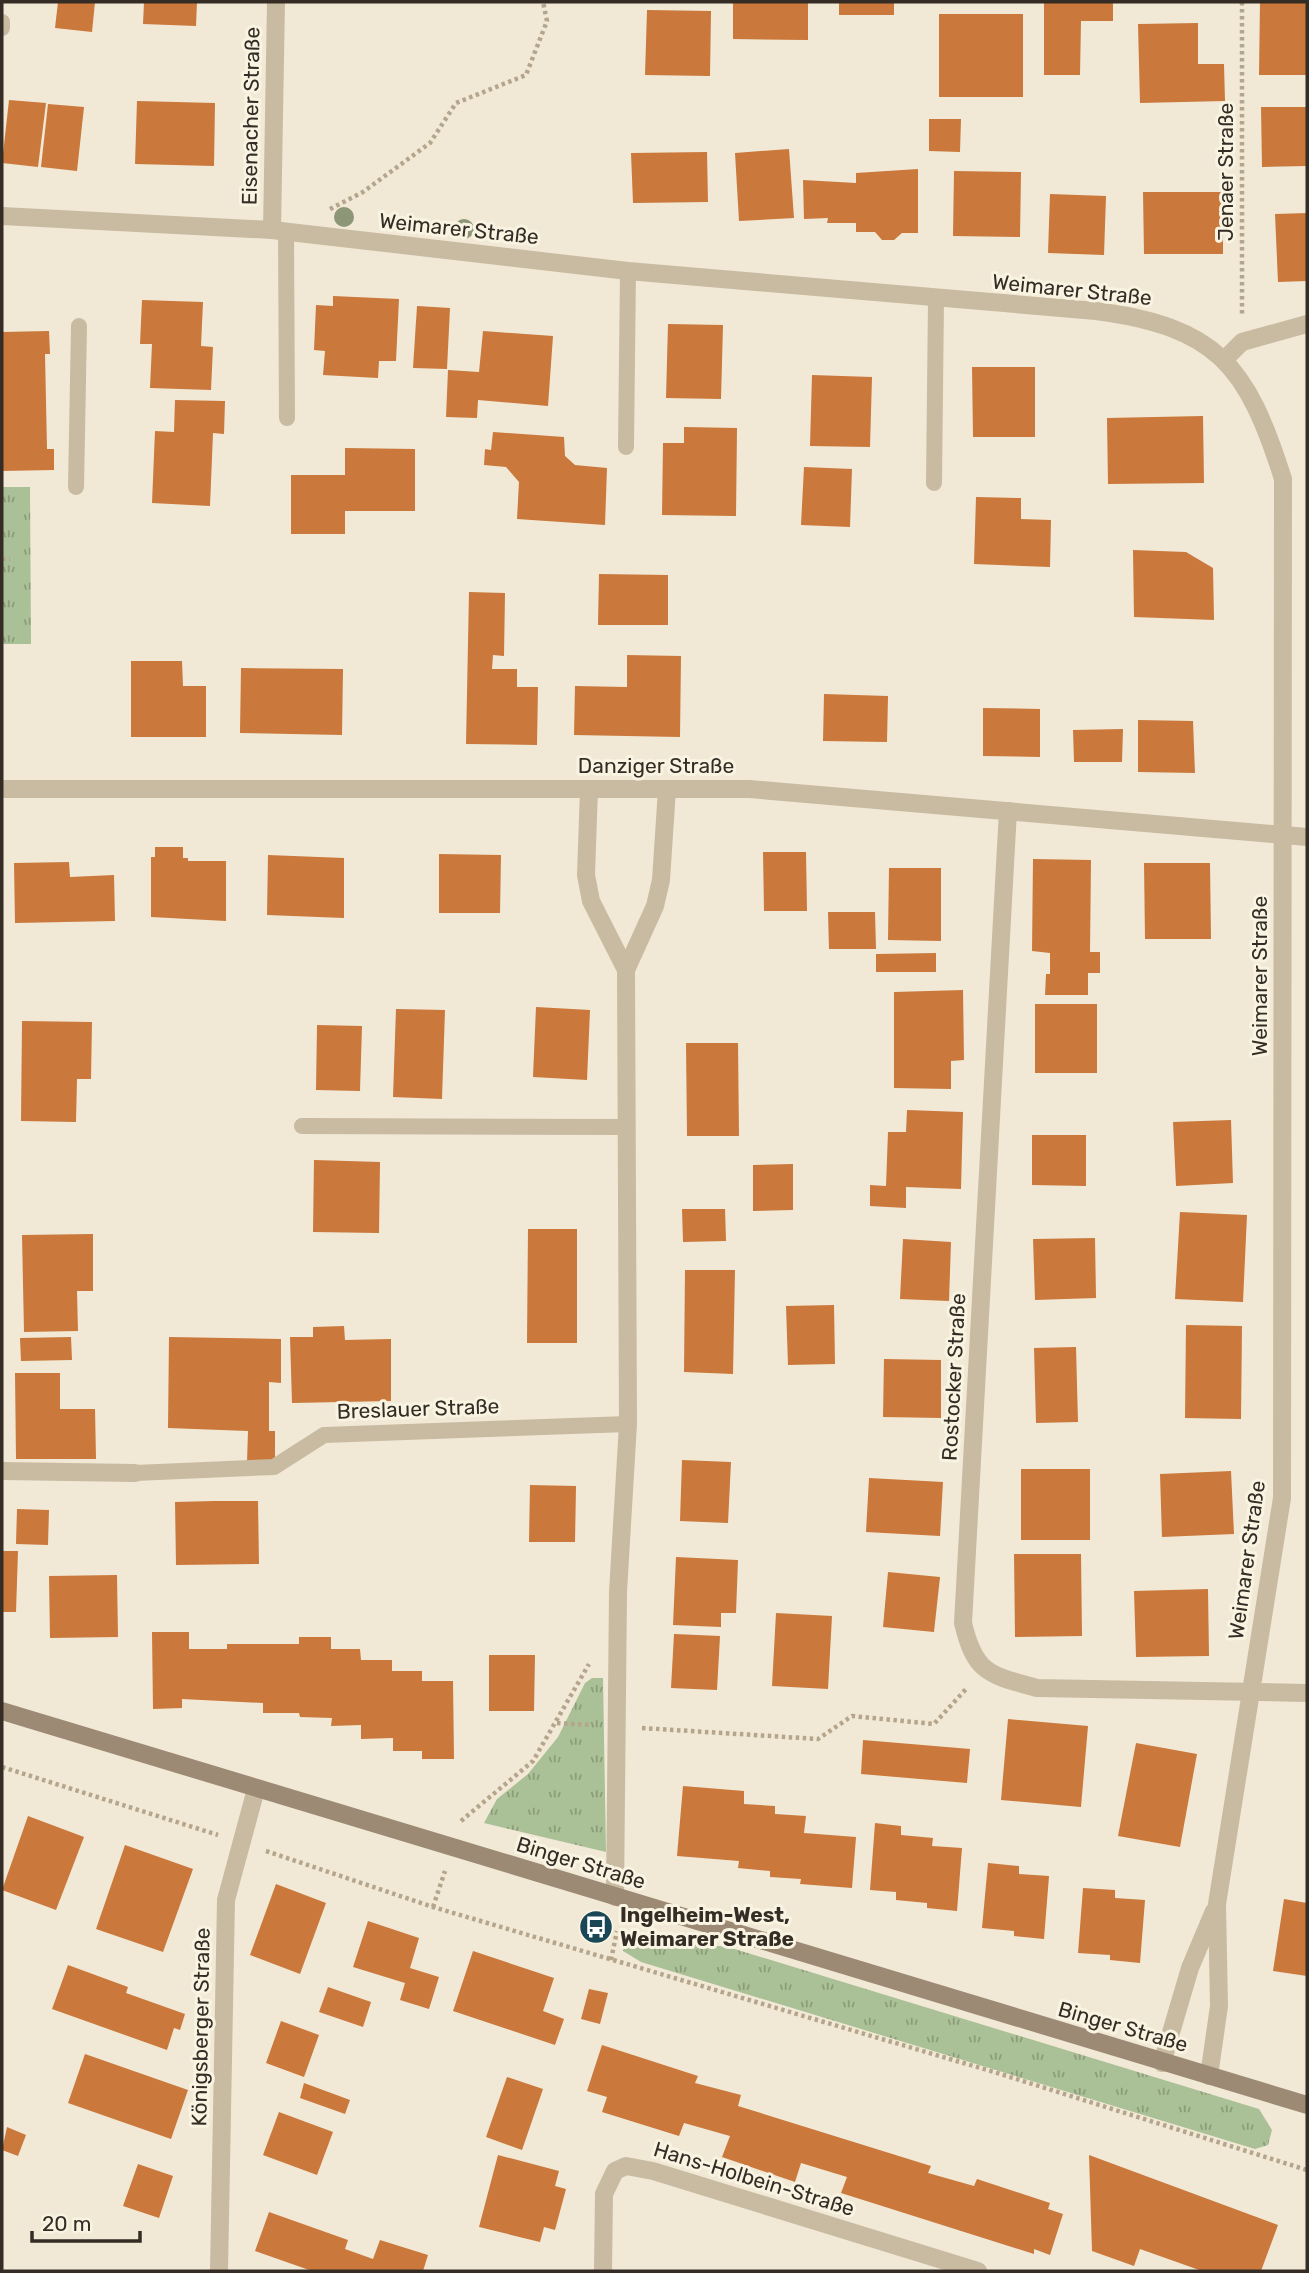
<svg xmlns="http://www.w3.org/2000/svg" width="1309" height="2273" viewBox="0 0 1309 2273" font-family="Rubik,sans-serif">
<defs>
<pattern id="grass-tufts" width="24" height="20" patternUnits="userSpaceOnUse" patternTransform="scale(1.75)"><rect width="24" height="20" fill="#aac096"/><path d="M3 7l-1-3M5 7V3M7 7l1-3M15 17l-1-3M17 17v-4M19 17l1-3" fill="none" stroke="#8b9c7a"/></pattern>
</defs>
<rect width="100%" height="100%" fill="#f1e9d6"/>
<g fill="url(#grass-tufts)">
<path d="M2 487H30L31 644H2Z"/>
<path d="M592 1678H603L606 1852 484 1823 497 1799 528 1774 558 1737 585 1683Z"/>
<path d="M627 1936 728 1947 1259 2109 1272 2130 1268 2145 1255 2149 641 1962 623 1951Z"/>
</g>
<g fill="#ca783b">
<path d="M58 2H95L92 32 55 28Z"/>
<path d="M144 2H197L196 26 143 24Z"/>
<path d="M733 2H808V40L733 39Z"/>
<rect x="839" y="2" width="55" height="13"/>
<path d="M1044 2H1113V21H1081L1080 75H1044Z"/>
<path d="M1260 2H1307V75H1259Z"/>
<path d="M647 10 711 11 710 76 645 75Z"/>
<rect x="939" y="14" width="84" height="83"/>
<path d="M1198 23V64H1224L1225 101 1140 103 1138 24Z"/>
<path d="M9 100 46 103 38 167 2 163Z"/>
<path d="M137 101 215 103 214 166 135 164Z"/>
<path d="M48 104 84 107 77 171 41 167Z"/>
<path d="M1261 107H1307V166L1262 167Z"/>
<path d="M929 119H961L960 152 929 151Z"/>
<path d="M789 149 794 218 739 221 735 153Z"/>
<path d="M707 152 708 202 633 203 631 153Z"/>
<path d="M918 169V233H902L894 240H882L875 232H856V223H827L828 218 804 219 803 180 856 183V173Z"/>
<path d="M954 171 1021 172 1020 237 953 236Z"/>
<path d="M1143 192H1223V254H1144Z"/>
<path d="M1050 194 1106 196 1104 255 1048 253Z"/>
<path d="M1307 213V281L1278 282 1275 214Z"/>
<path d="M333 296 399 299 396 361H379L378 378 323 375 325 351 314 350 316 305 333 306Z"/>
<path d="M142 300 203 302 201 346 213 347 211 390 150 388 152 344H140Z"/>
<path d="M417 306 450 308 447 369 413 368Z"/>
<path d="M668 324 723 325 721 399 666 398Z"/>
<path d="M49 331 50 354H45L47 449H54V470L2 471V332Z"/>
<path d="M483 331 553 336 548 406 478 400 477 418 446 417 448 370 479 372Z"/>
<path d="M972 367H1035V437H973Z"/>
<path d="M812 375 872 377 870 447 810 446Z"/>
<path d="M175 400 225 401 224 434 213 433 210 506 152 503 155 431 174 432Z"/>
<path d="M1203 416 1204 483 1108 484 1107 418Z"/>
<path d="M684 427 737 428 736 516 662 515 663 443H684Z"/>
<path d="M493 432 564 437 565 456 575 465 607 468 605 525 517 519 519 482 506 467 484 465 485 449 491 450Z"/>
<path d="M345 448 415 449V511H345V534H291V475H345Z"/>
<path d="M804 467 852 469 850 527 801 525Z"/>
<path d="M976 497 1021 498V519L1051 520 1050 567 974 564Z"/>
<path d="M1133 550 1186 552 1213 568 1214 620 1134 617Z"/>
<path d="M599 574 668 575V625H598Z"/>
<path d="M469 592 505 593 504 656 493 655 492 669H517V687H538L537 745 466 744Z"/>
<path d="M627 655 681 656 680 737 574 735 575 686 627 687Z"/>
<path d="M131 661H182L183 686H206V737H131Z"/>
<path d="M241 668 343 669 342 735 240 733Z"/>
<path d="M824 694 888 696 887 742 823 741Z"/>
<path d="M983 708 1040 709V757L983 756Z"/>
<path d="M1138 720 1193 721 1195 773 1138 772Z"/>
<path d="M1123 729 1122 762H1074L1073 730Z"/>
<path d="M155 847H183V858H188V861H226V921L151 917V857H155Z"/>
<path d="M763 852H806L807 911H764Z"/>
<path d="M439 854 501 855 500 913H439Z"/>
<path d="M268 855 344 858V918L267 915Z"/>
<path d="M1033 859 1091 860 1090 952H1100V973H1088V995H1045L1046 974H1050V953L1032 951Z"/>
<path d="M69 862 70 877 114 875 115 921 15 923 14 863Z"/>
<path d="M1144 863H1210L1211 939H1145Z"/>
<path d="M889 868H941V941L888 940Z"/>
<path d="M828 912H875L876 949H829Z"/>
<path d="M936 953V972H876V954Z"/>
<path d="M963 990 964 1060 951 1061V1089L894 1088V992Z"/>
<rect x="1035" y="1004" width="62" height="69"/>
<path d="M536 1007 590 1010 587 1080 533 1077Z"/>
<path d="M396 1009 445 1010 442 1099 393 1097Z"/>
<path d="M22 1021 92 1022 91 1079H77L76 1122 21 1121Z"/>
<path d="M317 1025 362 1026 360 1091 316 1090Z"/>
<path d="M686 1043H738L739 1136H687Z"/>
<path d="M907 1110 963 1112 961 1189 906 1187V1208L870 1206V1185L886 1186 888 1132H906Z"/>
<path d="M1231 1120 1233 1183 1176 1186 1173 1122Z"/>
<path d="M1032 1135H1086V1186L1032 1185Z"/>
<path d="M314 1160 380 1162 379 1233 313 1232Z"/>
<path d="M793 1164V1210L753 1211V1165Z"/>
<path d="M682 1209H725L726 1241 683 1242Z"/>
<path d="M1180 1212 1247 1215 1243 1302 1175 1299Z"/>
<path d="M528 1229H577V1343H527Z"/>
<path d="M93 1234V1291H77L78 1331 24 1332 22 1235Z"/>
<path d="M1095 1238 1096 1298 1035 1300 1033 1239Z"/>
<path d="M903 1239 951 1242 949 1301 900 1299Z"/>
<path d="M685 1270H735L733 1374 684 1372Z"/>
<path d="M834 1305 835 1364 788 1365 786 1306Z"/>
<path d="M1186 1325 1242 1326 1241 1419 1185 1418Z"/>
<path d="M344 1326 345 1340 391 1339V1401L292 1403 290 1337H313V1327Z"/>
<path d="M71 1337 72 1360 21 1361 20 1338Z"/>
<path d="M169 1337 281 1339V1383L269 1382V1431H275V1463L247 1462 248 1431 168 1428Z"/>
<path d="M1076 1347 1078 1422 1036 1423 1034 1348Z"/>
<path d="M884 1359 941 1360V1418L883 1417Z"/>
<path d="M15 1373H60V1409H95L96 1459H16Z"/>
<path d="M682 1460 731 1462 728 1523 680 1521Z"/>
<rect x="1021" y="1469" width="69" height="71"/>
<path d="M1231 1471 1234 1534 1162 1537 1160 1474Z"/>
<path d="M869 1478 943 1482 940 1536 866 1532Z"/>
<path d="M530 1485 576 1486 575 1542H529Z"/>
<path d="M214 1501H258L259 1564 176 1565 175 1502Z"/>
<path d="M17 1509 49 1510 48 1545 16 1544Z"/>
<path d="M2 1551H18L16 1612H2Z"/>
<path d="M1014 1554H1081L1082 1636 1015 1637Z"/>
<path d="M676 1557 738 1560 736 1613H721V1627L673 1625Z"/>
<path d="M888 1572 940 1577 934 1632 883 1627Z"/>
<path d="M117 1575 118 1637 50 1638 49 1576Z"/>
<path d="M1208 1589 1209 1656 1136 1657 1134 1591Z"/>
<path d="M776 1613 832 1616 828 1689 772 1686Z"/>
<path d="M152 1632H189V1649H227V1644H299V1637H331V1649H360L361 1660H392V1671H422V1681H453L454 1759H422V1751H393V1738L361 1739V1725L331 1726 332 1718 300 1717 299 1713H263V1703L182 1699V1708L153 1709Z"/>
<path d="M674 1634 720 1636 717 1690 671 1688Z"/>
<path d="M489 1655H535L534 1711H489Z"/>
<path d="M1008 1719 1088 1726 1081 1807 1001 1800Z"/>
<path d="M863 1740 970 1749 967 1783 861 1774Z"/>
<path d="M1136 1743 1197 1754 1180 1847 1118 1836Z"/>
<path d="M683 1786 744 1791V1804L775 1806V1814L806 1816 804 1833 856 1837 852 1888 800 1884 801 1879 770 1877V1871L738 1868 739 1861 677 1856Z"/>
<path d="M28 1816 84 1837 56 1910 2 1890Z"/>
<path d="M875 1823 901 1826V1835L933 1838 932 1846 962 1848 957 1911 927 1908V1903L896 1900V1892L870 1890Z"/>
<path d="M125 1845 193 1869 163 1952 96 1929Z"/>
<path d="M988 1863 1019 1866V1874L1049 1876 1044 1939 1014 1936V1931L982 1928Z"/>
<path d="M276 1884 326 1903 300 1974 250 1955Z"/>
<path d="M1083 1888 1115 1890V1898L1145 1900 1140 1963 1110 1960V1955L1078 1953Z"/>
<path d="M1284 1899 1307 1903V1976L1273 1971Z"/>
<path d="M368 1921 419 1938 410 1968 439 1977 429 2009 400 2000 405 1983 353 1967Z"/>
<path d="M473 1951 554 1978 543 2011 564 2019 555 2045 453 2011Z"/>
<path d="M68 1965 128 1987 126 1993 185 2014 180 2030 174 2028 167 2050 52 2009Z"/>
<path d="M328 1987 371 2002 363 2027 319 2012Z"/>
<path d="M589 1989 608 1993 600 2024 581 2019Z"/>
<path d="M281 2021 319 2035 304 2077 266 2063Z"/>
<path d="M602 2045 698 2076 695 2083 741 2095 738 2106 931 2166 928 2173 974 2186 977 2179 1050 2203 1048 2209 1063 2214 1050 2255 1034 2249V2254L841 2193 847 2177 801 2163 795 2182 722 2157 730 2136 684 2123 679 2136 602 2112 607 2097 587 2091Z"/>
<path d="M85 2054 188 2090 171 2139 68 2103Z"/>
<path d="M507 2077 543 2089 522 2150 486 2137Z"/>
<path d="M304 2083 350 2100 345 2114 300 2098Z"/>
<path d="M279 2112 333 2132 317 2175 263 2155Z"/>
<path d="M7 2127 26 2135 18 2156 2 2150Z"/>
<path d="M498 2155 559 2171 555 2186 566 2189 555 2230 544 2227 540 2242 479 2227Z"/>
<path d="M1089 2155 1278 2225 1261 2271H1202L1140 2249 1134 2266 1092 2251Z"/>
<path d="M138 2164 173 2176 159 2218 123 2206Z"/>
<path d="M269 2212 348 2240 345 2249 373 2259 380 2240 428 2255 423 2271H312L255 2251Z"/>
</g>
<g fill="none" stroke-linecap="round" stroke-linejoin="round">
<g stroke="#b5a58c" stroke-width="4.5" stroke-dasharray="3.5 3.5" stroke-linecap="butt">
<path d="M1242 2V316"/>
<path d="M330 209 363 192 430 143 456 103 526 75 547 21 543 2"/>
<path d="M2 559H10"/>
<path d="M557 1723 592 1725"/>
<path d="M642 1728 818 1739 852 1716 934 1724 967 1688"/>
<path d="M2 1767 218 1835"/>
<path d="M461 1821 533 1761 589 1664"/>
<path d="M266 1851 433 1907 994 2072 1307 2170"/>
<path d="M433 1907 445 1871"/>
<path d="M611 1960 617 1931"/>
</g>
<g stroke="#c9bba2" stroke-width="16">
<path d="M2 28V22"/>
<path d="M286 232 287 418"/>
<path d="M626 447 628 271"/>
<path d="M934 483 936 299"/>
<path d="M76 487 79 326"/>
<path d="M302 1126 626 1127"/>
<path d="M135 1473 274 1467 324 1435 628 1424"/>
</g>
<g stroke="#c9bba2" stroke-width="18">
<path d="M2 216 272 230 628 271 1096 311C1217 327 1247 365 1283 479L1282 1498 1217 1904 1219 2006 1209 2076"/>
<path d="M272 230 276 2"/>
<path d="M1226 358 1242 342 1307 324"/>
<path d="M2 789H749L1307 837"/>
<path d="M589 789 586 875 591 901 626 970"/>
<path d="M1008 811 963 1623C975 1674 990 1675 1037 1688L1307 1693"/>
<path d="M2 1471 135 1473"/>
<path d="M615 1897 618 1592 628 1424 626 970 655 906 661 880 667 789"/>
<path d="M1162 2063 1190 1968 1214 1911"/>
<path d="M219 2271 226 1900 256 1789"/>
<path d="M603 2271 604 2194 615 2171 626 2166 653 2171 978 2271"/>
</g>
<path stroke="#9d8a74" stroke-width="18" d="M2 1711 1307 2105"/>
</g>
<g fill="#8d9676">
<circle cx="344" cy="217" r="10"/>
<circle cx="464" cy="229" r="10"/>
</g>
<defs>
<g id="bus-disc" transform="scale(1.75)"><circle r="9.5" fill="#194756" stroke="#f9f3e2"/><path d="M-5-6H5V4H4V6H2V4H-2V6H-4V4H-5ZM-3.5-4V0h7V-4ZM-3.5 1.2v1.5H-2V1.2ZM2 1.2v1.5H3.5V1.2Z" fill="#fff"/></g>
</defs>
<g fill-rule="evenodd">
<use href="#bus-disc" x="596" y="1927"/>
</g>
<g text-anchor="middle" stroke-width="6" stroke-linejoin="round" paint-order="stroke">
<g font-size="21" fill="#342c25" stroke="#f9f3e2">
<text transform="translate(251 116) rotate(-89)" y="7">Eisenacher Straße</text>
<text transform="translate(1226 172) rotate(-90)" y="7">Jenaer Straße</text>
<text transform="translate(459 229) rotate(6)" y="7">Weimarer Straße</text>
<text transform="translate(1072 290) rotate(6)" y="7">Weimarer Straße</text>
<text x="656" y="773">Danziger Straße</text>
<text transform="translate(1260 976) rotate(-90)" y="7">Weimarer Straße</text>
<text transform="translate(954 1377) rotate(-87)" y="7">Rostocker Straße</text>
<text transform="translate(418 1409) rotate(-2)" y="7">Breslauer Straße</text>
<text transform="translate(1247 1560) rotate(-82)" y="7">Weimarer Straße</text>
<text transform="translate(581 1863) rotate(17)" y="7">Binger Straße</text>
<text transform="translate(201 2027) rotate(-89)" y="7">Königsberger Straße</text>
<text transform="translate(1123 2027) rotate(16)" y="7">Binger Straße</text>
<text transform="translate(754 2179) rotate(17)" y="7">Hans-Holbein-Straße</text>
</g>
<g font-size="21" font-weight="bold" fill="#342c25" stroke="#f9f3e2" text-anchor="start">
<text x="620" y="1922">Ingelheim-West,<tspan x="620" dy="24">Weimarer Straße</tspan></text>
</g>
</g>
<rect width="1309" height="2273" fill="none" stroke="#342c25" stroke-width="7"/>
<path d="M32 2231v10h108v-10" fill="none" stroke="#342c25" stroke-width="3.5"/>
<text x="42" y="2231" font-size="21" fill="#342c25" stroke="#f9f3e2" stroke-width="5" paint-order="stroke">20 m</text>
</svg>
